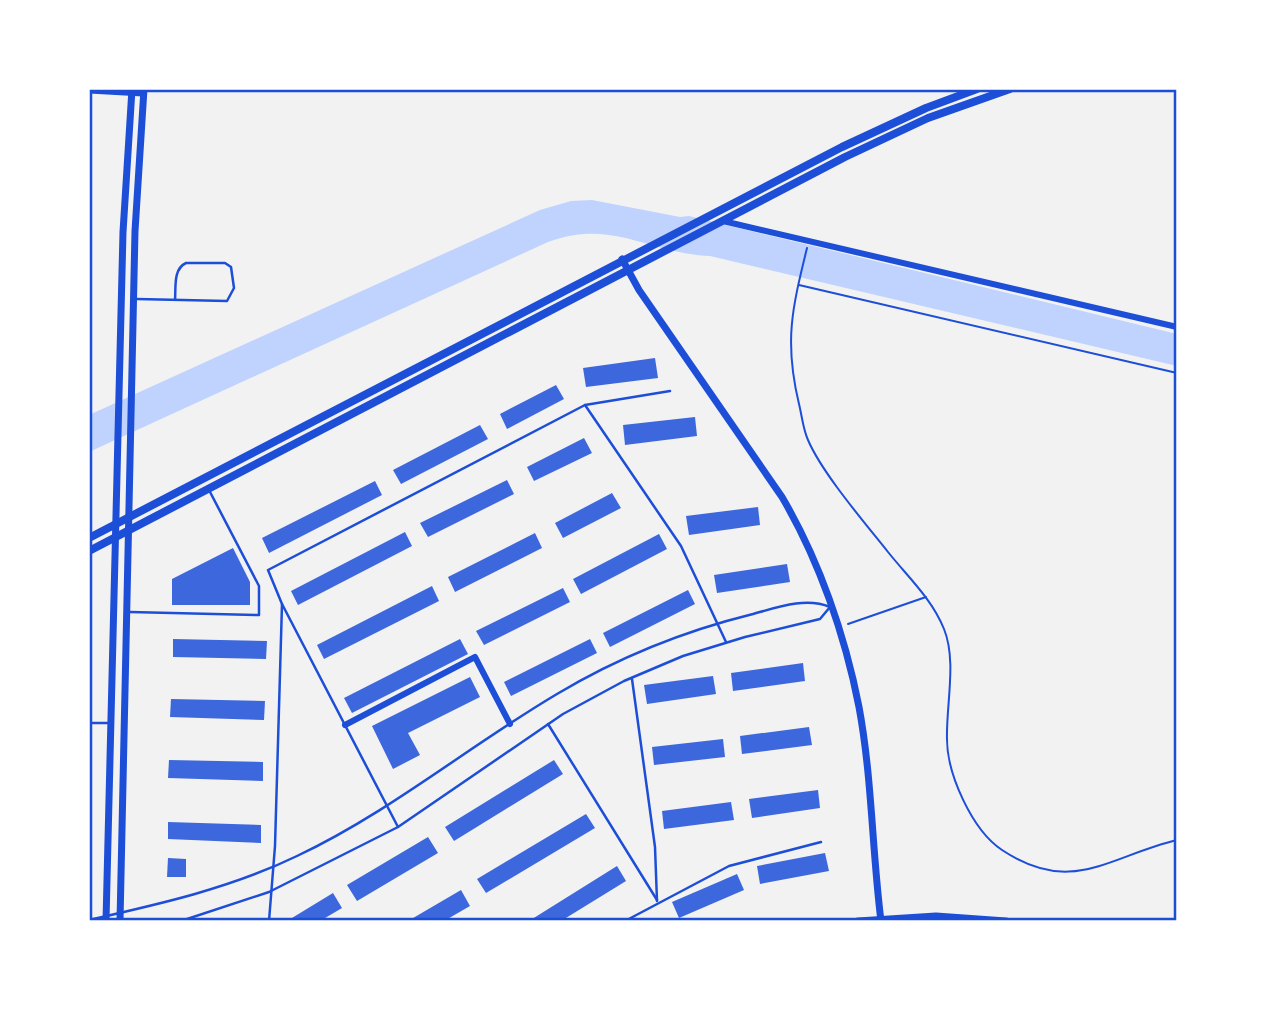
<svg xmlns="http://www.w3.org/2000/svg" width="1266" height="1010" viewBox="0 0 1266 1010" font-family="Arial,sans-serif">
<rect width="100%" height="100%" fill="#f2f2f2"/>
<path fill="#bfd3fe" d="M592 200 680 217 689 216 1177 334V366L710 256C649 254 613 218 548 242L89 452V415L540 210 571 201Z"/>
<g fill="#3d67dc">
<path d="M655 358 658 378 586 387 583 368Z"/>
<path d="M556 385 564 399 507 429 500 414Z"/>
<path d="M695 417 697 436 625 445 623 425Z"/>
<path d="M480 425 488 439 401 484 393 470Z"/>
<path d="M584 438 592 453 534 481 527 467Z"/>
<path d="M507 480 514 494 428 537 420 523Z"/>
<path d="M375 481 382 495 269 553 262 538Z"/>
<path d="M612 493 621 508 563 538 555 523Z"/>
<path d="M758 507 760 525 689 535 686 516Z"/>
<path d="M405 532 412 546 298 605 291 591Z"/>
<path d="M535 533 542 548 455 592 448 577Z"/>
<path d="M659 534 667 549 581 594 573 579Z"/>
<path d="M233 548 250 582V605H172V579Z"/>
<path d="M787 564 790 582 717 593 714 575Z"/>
<path d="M432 586 439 601 324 659 317 645Z"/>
<path d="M563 588 570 602 484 645 476 631Z"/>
<path d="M688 590 695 604 610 647 603 633Z"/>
<path d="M173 639 267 641 266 659 173 657Z"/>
<path d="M460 639 468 654 352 713 344 698Z"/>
<path d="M590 639 597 653 511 696 504 682Z"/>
<path d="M803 663 805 681 733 691 731 673Z"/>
<path d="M713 676 716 694 647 704 644 685Z"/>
<path d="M470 677 480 697 408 733 420 755 393 769 372 726Z"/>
<path d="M171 699 265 701 264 720 170 717Z"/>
<path d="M809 727 812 745 742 754 740 736Z"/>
<path d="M723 739 725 757 654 765 652 747Z"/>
<path d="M169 760 263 762V781L168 778Z"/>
<path d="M554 760 563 774 454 841 445 827Z"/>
<path d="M818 790 820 808 752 818 749 799Z"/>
<path d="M731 802 734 820 664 829 662 811Z"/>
<path d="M586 814 595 828 486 893 477 879Z"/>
<path d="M168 822 261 825V843L168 839Z"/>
<path d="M428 837 438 853 357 901 347 885Z"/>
<path d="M825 853 829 871 760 884 757 866Z"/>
<path d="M168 858 186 859V877H167Z"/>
<path d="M617 866 626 881 561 921H529Z"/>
<path d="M737 874 744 890 679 918 672 902Z"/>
<path d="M461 890 470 906 444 921H408Z"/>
<path d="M333 893 342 908 320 921H287Z"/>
</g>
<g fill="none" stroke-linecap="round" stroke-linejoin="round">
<g stroke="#1d4ed8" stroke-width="2">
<path d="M807 248C792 309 784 342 799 404 802 416 803 429 808 440 822 473 865 523 888 552 908 577 932 599 944 629 957 661 946 705 947 739 947 774 972 830 1002 850 1072 896 1107 857 1177 840"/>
<path d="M799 285 1177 373"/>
<path d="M848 624 926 597"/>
</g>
<g stroke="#1d4ed8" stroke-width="2.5">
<path d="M137 299 227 301 234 288 231 267 225 263H186C173 269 176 287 175 300"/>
<path d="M585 405 681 546 726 642"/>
<path d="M282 604 398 827"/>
<path d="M130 612 259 615V586L209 490"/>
<path d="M632 679 655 847 657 901"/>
<path d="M89 723H110"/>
<path d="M548 724 657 900"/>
<path d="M89 920C160 904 231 888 297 856 390 812 469 746 557 694 619 657 684 631 753 614 778 607 806 597 830 607L820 619 745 637 683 656 624 681 563 714 398 827 269 892 181 921"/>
<path d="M269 921 275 846 282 604 268 570 585 405 670 391"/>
<path d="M625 921 729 866 821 842"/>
</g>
<g stroke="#1d4ed8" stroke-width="6">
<path d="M723 221 1177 327"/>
<path d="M345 725 475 657 510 724"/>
</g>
<g stroke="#1d4ed8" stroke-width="7">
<path d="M89 90 143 93"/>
<path d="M622 259 639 290 782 497C819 560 845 635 859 707 872 777 872 850 881 921"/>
<path d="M106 921 123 232 132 89"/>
<path d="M120 921 135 231 144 89"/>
<path d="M858 921 936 916 1006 921"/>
</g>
<g stroke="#1d4ed8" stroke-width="8">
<path d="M89 538 842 147 926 108 977 89"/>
<path d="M89 551 845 157 928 118 1010 89"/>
</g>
</g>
<rect width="1266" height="1010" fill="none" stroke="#ffffff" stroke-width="182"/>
<rect x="91" y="91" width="1084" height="828" fill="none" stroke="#1d4ed8" stroke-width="2.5"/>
</svg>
